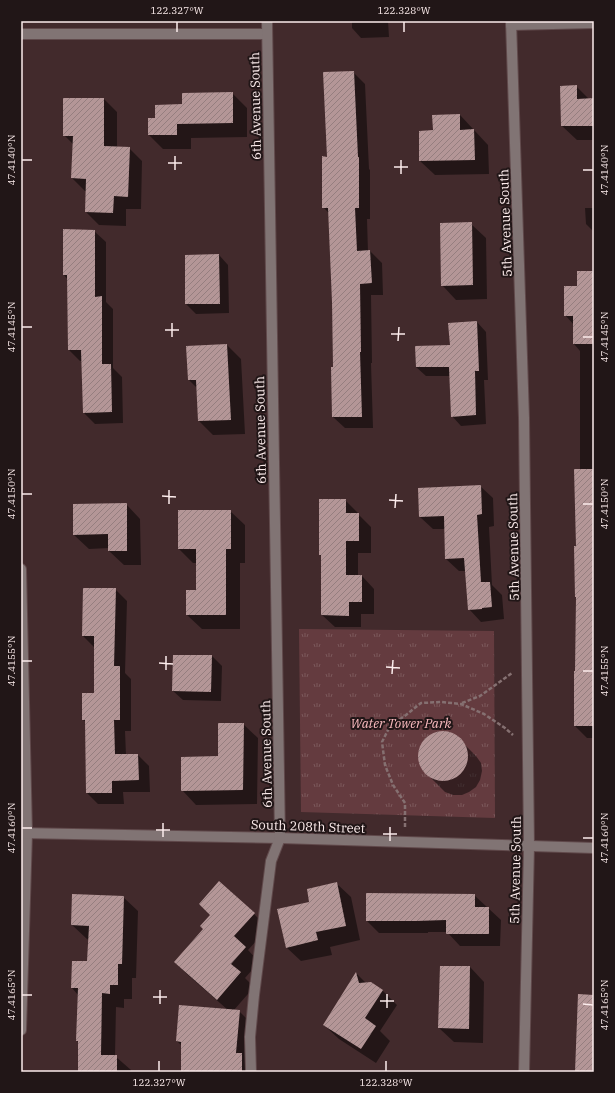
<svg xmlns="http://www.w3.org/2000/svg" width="615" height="1093" viewBox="0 0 615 1093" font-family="'IBM Plex Serif',serif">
<defs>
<pattern id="park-tufts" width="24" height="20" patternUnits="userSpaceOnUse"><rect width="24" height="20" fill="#643b3f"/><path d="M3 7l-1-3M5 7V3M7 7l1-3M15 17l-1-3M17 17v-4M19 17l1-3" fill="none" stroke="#7b585b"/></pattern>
<pattern id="building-hatch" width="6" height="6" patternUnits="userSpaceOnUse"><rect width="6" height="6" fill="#b49697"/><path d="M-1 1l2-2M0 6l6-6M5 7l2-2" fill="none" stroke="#957e7f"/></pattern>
</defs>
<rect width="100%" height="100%" fill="#422a2c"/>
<path fill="url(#park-tufts)" d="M299 629 494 631 495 818 301 812Z"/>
<g fill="#0007">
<path d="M352 21H388L389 37 361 38 352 28Z"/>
<path d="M353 72 365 84 369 169 370 170V219H367L368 252 370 251 382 263 383 295H371L372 363H371L373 428H345L333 417 334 368 330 214 323 207 328 158Z"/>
<path d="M576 86 590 100 594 99V140H577L562 126Z"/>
<path d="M232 93 247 108V137L191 138V149H163L149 135 156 118 183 105Z"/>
<path d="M104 99 117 112V147L129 148 142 161 141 209H126V226L99 225 86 212V191H85L72 178 73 144 64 135Z"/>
<path d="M460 115 488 145 489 174 435 175 420 161 434 131Z"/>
<path d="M585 208H594V232L586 224Z"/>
<path d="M471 224 486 238 487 299 456 300 442 285Z"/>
<path d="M64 230 94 231 106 242V302L113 309V368L122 377 123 423 95 424 84 413 83 361H80L69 350 68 280 64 275Z"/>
<path d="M219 255 228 265 229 313 196 314 186 304Z"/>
<path d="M594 272V738H587L575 726 576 672 577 547 580 470V351L574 344V325L565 315 578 287Z"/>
<path d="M477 322 486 332 488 380H484L486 424 461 426 452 416 450 376H426L416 367 451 346Z"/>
<path d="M227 345 241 359 245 434 213 435 199 421 198 389 189 380Z"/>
<path d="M480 486 493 498 494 526 489 527 492 585 502 595 504 619 481 622 469 609 466 571H459L446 559 445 529H433L420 517Z"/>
<path d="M345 500 358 513V514L371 527V553H358V576H362L374 589V614H361V627H335L322 615V557L320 555Z"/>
<path d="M126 504 140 519 141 565H124L109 551V548L89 549 74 535Z"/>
<path d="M230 511 245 525V563H240V629H202L187 615 197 591V563H193L179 549Z"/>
<path d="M115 589 127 601 125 673 131 679V731H125L126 755H138L149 766 150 792H123L124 804H98L87 793 86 722 83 720 95 694 94 647 83 636Z"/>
<path d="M212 656 222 666 221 701 183 700 173 691Z"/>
<path d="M243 724 258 738 257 804 196 805 182 790 219 757Z"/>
<path d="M439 732H447L455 735 476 756 481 763 482 771 480 780 476 787 469 792 462 795H453L445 792 424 771 420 764 419 756 420 748 425 740 431 735Z"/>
<path d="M336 883 351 897 360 940 330 947 332 955 301 961 286 947 311 902Z"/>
<path d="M474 895 501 920 500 946H460L447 932H428V933H379L367 921Z"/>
<path d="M123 897 138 911 136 978H132V999H124V1008L116 1007 115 1056 131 1070V1072H79V1043L77 1041 78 995 72 988 88 962 89 940 87 939 72 925Z"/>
<path d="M254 914 268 928 248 950 259 962 245 978 254 987 234 1010 239 1011 251 1023 253 1072H182V1046L177 1041 228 1010 189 976 175 962Z"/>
<path d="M470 967 484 982 483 1043 454 1042 439 1028Z"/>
<path d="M357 974 367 984 382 990 397 1005 380 1031 390 1041 376 1063 339 1039 324 1025Z"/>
</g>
<g fill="url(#building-hatch)">
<path d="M354 71 358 157H359V208H355L357 251 370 250 372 283 360 284 361 352H360L362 417H332L331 367H333L332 302 328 208H322V156L327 157 323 72Z"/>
<path d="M577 85V99L594 98V126H561L560 86Z"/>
<path d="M233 92V123L177 124V135H148V118H155V105L182 104V93Z"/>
<path d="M63 98H104V146L130 147 128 197 114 196 113 213 85 212 86 179 71 178 73 136H63Z"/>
<path d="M460 114V130L474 129 475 160 419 161V131L433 130 432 115Z"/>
<path d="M472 222 473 285 441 286 440 223Z"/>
<path d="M63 229 95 230V297L102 296V364H111L112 412 83 413 81 350H68L67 275H63Z"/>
<path d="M219 254 220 304H185V255Z"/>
<path d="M577 271H594V344H573V316H564V286H577Z"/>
<path d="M477 321 479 371H475L476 415 451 417 449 367H416L415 346 450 345 448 323Z"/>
<path d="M227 344 231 420 198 421 196 380H188L186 346Z"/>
<path d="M574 469H594V726H574V671H575L576 597H575L574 546H576Z"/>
<path d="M481 485 482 514 477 515 481 582H490L492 607 482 608V609L468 610 464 558 445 559 444 516 419 517 418 488Z"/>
<path d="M319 499H346V513H359V541H346V575H362V602H349V616L321 615V555H319Z"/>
<path d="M127 503V551H108V534L73 535V504Z"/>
<path d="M178 510H231V549H226V615H186V590H196V549H178Z"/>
<path d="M83 588H116L114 666H120V720H114L115 754H138L139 780 112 781V793H86L85 720H82V693H94V636H82Z"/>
<path d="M173 655H212L211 692 172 691Z"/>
<path d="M218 723H244L243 790 181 791V757L218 756Z"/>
<circle cx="443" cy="756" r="25"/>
<path d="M219 881 255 913 234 936 246 947 231 964 241 972 217 1000 174 962 203 929 200 926 210 915 199 904Z"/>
<path d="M337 882 346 926 316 932 318 940 286 948 277 909 309 902 307 889Z"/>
<path d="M366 893 475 894V907H489V934H446V920L416 921H366Z"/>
<path d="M72 894 124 896 122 964H118V985H110V994L102 993 101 1055H117V1072H78V1041H76L78 988H71L72 961H87L89 926 71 925Z"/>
<path d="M440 966H470L469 1029 438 1028Z"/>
<path d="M356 972 359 983 371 982 383 990 365 1018 376 1026 361 1049 323 1025Z"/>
<path d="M578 994 594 995V1072H575Z"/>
<path d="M179 1005 240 1010 236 1053H242V1072H181V1042L176 1041Z"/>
</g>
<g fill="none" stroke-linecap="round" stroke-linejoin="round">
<g stroke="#60494b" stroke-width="12">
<g id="minor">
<path d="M511 21 524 418 529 846 524 1072"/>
<path d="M511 25 594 23"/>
<path d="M21 34H267"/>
<path d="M21 569 27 833 21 1030"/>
<path d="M21 833 280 838 594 848"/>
<path d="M251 1072 250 1037 254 995 271 861 280 838 267 21"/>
</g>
</g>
<g stroke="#857071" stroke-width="2.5" stroke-dasharray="4 2" stroke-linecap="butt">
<path d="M462 703 480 696 512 673"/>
<path d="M405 827V803L393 785 385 765 382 742 390 726 406 715 421 703 441 702 461 704 484 714 505 728 513 735"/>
</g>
<use href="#minor" stroke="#817474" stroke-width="10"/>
</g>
<path fill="none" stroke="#fcecec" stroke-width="1.5" d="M177 32V22M404 32V22M22 160H32M168 163H182M394 167H408M175 170V156M583 170H593M401 174V160M22 327H32M165 330H179M391 334H405M172 337V323M583 337H593M398 341 399 327M22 494H32M162 496 176 497M389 500 403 501M169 504V490M583 504H593M395 508 396 494M22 661H32M159 663 173 664M386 667 400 668M166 670V656M583 671H593M392 674 393 660M22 828H32M156 830H170M383 834H397M163 837V823M583 838H593M390 841V827M22 995H32M153 997H167M380 1001H394M160 1004V990M583 1004 593 1005M387 1008V994M159 1071V1061M386 1071V1061"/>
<g text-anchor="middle" stroke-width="4" stroke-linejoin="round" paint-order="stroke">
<g font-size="13" fill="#fcecec" stroke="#211617">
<text transform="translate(255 106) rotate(-91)" y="5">6th Avenue South</text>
<text transform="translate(505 223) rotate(-92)" y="5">5th Avenue South</text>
<text transform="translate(260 430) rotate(-91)" y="5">6th Avenue South</text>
<text transform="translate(513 547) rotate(-91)" y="5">5th Avenue South</text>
<text transform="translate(266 754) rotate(-91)" y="5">6th Avenue South</text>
<text transform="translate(308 826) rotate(2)" y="5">South 208th Street</text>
<text transform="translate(515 870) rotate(-89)" y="5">5th Avenue South</text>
</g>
<g font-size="13" font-style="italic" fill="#fcbcc0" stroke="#211617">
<text x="401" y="728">Water Tower Park</text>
</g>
</g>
<rect width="615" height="1093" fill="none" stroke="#211617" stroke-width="44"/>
<rect x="22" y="22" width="571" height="1049" fill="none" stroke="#fcecec" stroke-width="1.5"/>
<g font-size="10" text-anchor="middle" fill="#fcecec">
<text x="177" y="14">122.327°W</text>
<text x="404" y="14">122.328°W</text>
<text transform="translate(11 160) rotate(-90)" y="4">47.4140°N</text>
<text transform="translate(604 170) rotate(-90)" y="4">47.4140°N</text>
<text transform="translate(11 327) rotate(-90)" y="4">47.4145°N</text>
<text transform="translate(604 337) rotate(-90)" y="4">47.4145°N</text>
<text transform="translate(11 494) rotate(-90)" y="4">47.4150°N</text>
<text transform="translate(604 504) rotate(-90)" y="4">47.4150°N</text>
<text transform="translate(11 661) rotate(-90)" y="4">47.4155°N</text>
<text transform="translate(604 671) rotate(-90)" y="4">47.4155°N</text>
<text transform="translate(11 828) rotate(-90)" y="4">47.4160°N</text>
<text transform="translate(604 838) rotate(-90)" y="4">47.4160°N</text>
<text transform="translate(11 995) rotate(-90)" y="4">47.4165°N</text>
<text transform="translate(604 1005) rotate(-90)" y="4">47.4165°N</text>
<text x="159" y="1086">122.327°W</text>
<text x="386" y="1086">122.328°W</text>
</g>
</svg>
